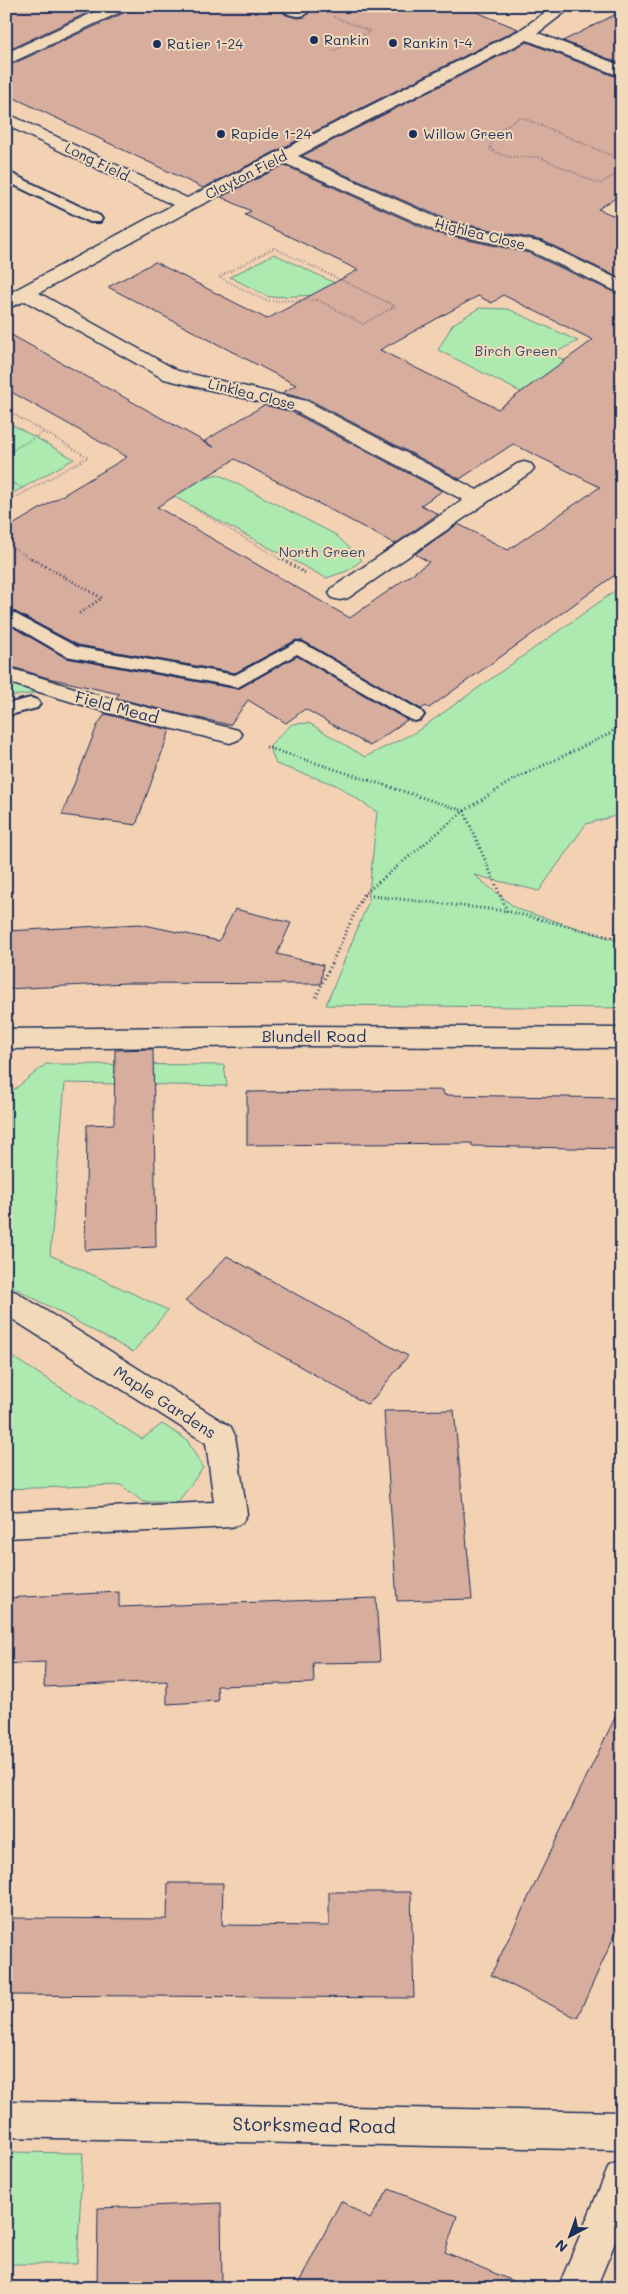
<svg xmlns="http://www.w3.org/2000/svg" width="628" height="2294" viewBox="0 0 628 2294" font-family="Mali,sans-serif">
<rect width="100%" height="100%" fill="#f3d2b4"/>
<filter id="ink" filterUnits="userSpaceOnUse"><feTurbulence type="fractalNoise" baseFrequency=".02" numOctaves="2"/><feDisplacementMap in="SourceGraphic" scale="10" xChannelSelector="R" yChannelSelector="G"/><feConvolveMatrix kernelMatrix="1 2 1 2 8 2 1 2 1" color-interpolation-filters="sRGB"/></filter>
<g filter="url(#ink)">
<g fill="#adeab0" stroke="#648c87">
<path d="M274 254 383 306 321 295 269 297 230 277Z"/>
<path d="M479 308 508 309 578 341 552 354 581 369 562 413 438 350 453 324Z"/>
<path d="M6 421 74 459 6 497Z"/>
<path d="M218 474 336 535 362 560 347 571 326 578 171 495 182 484Z"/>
<path d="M622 586V814L586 824 539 891 474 875 517 909 622 942V1008L326 1005 368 903 377 812 336 785 276 764 269 746 292 724 309 723 365 757 416 732Z"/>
<path d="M6 680 35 693 6 697Z"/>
<path d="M46 1064 224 1065 227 1086 65 1083 50 1255 168 1310 133 1352 6 1283 10 1093Z"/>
<path d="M6 1353 142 1439 162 1424 187 1440 203 1468 178 1502H143L121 1485 6 1489Z"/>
<path d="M6 2152 83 2153 77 2264H6Z"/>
</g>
<g fill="#d7ad9e" stroke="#1b2f5e" fill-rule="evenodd">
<path d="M6 6H102L6 51Z"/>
<path d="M131 6H276L286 15 298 18 305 17 309 13 303 6H462L518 29 203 188 6 94V67L128 11Z"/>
<path d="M622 11V64L563 41Z"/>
<path d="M527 42 622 79V194L598 209 622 219V279L543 241 450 221 302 156Z"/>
<path d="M284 165 435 233 529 253 622 296V570L429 708 426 706 421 709 303 641 296 640 235 673 78 645 6 607V529L127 457 6 389V332L214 447 203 442 264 405 292 412 442 491 421 505 438 514 395 544 235 459 157 507 350 618 429 562 415 554 458 524 508 550 600 487 513 444 460 479 308 399 282 393 296 385 108 287 155 262 267 319 358 270 245 215 251 211 221 197ZM503 295 593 340 498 409 380 350 478 296 492 303Z"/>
<path d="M6 623 66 658 238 689 297 656 407 720 370 746 305 709 286 723 248 700 230 725 176 713 116 698 119 694 48 678 6 665Z"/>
<path d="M105 714 170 730 136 825 62 815 97 726Z"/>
<path d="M235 909 291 923 277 954 323 965 321 984 126 983 6 989V931L140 924 219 941Z"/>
<path d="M153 1049 156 1247 85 1250 87 1125 114 1124 115 1050Z"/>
<path d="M443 1090 444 1095 622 1098V1149L472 1146V1143L247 1145V1092Z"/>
<path d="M227 1256 408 1356 368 1405 185 1301Z"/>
<path d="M454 1410 472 1599 397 1601 384 1411Z"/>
<path d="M119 1592V1607L376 1598 380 1662 313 1663 314 1683 217 1686 218 1701 167 1704V1681L44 1687 45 1662 6 1664V1598Z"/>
<path d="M622 1703V1919L577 2018 491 1975Z"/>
<path d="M168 1883H223L222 1925 329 1926V1892H411L414 1998 6 1995V1918L167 1919Z"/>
<path d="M389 2189 457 2216 445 2252 529 2288H296L341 2201 370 2219Z"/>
<path d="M221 2203 222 2288H97L98 2208Z"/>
</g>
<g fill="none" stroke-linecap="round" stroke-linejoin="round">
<g stroke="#1b2f5e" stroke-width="4">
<g id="lane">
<path d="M6 171 100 216 102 219 100 222H90L6 181Z"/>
<path d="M6 609 77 647 235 675 297 642 303 643 421 711 424 715 421 719 415 721 409 719 297 654 238 687 66 656 6 621Z"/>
<path d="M31 698 37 700 40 704 37 708 6 716V704Z"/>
</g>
</g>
<g stroke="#1b2f5e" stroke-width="3">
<g id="street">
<path d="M107 6H129L127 9 6 65V53Z"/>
<path d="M278 6H300L307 12 305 15C296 18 284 14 278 6Z"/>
<path d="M554 6H573L538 33 622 66V77L527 40 298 156 449 223 543 243 622 281V294L530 251 436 231 284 163 193 209 39 293 178 371 307 401 477 490 517 464 524 462 531 464 534 468 531 472 348 598 340 600 332 598 329 593 332 588 463 500 293 410 164 379 25 301 6 309V295L173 205 6 125V113L187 198 520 30Z"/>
<path d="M6 667 97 695 238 730 242 735 238 740 230 743 109 713 6 682Z"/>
<path d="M298 1026 622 1028V1048L298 1046 6 1049V1029Z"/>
<path d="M6 1289 16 1292 231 1427 235 1436 247 1514 242 1523 231 1527 6 1538V1512L214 1502 206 1443 6 1315Z"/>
<path d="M6 2101 622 2112V2150L6 2137Z"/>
<path d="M622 2160V2226L596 2288H558L609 2166Z"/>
</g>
</g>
<g stroke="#1b2f5e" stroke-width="2" stroke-dasharray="0.5 2.5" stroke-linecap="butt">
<path d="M334 17 370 31 335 50"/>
<path d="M622 160 521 117 494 133 490 150 508 157H539L600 184 622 170"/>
<path d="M274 248 395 306 363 324 318 300 266 301 219 277Z"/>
<path d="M6 410 88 457 6 503"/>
<path d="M6 454 44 432"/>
<path d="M6 479 27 491"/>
<path d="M195 509 282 560"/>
<path d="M6 544 34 560"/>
</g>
<g stroke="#1b2f5e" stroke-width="3" stroke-dasharray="1 3" stroke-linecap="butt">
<path d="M31 558 102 598 78 614"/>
<path d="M280 558 307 574"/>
<path d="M266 747 464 811 507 911 622 940"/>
<path d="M364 895 507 911"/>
<path d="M316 997 363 895 464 811 513 780 609 734 622 724"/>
</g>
<use href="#lane" fill="#f2d9b9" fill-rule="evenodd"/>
<use href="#street" fill="#f2d9b9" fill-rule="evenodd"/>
</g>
</g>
<g fill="#1b2f5e" stroke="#f2d9b9" stroke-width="2">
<circle cx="314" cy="40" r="5"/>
<circle cx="393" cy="43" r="5"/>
<circle cx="157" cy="44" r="5"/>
<circle cx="221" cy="134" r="5"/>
<circle cx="413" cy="134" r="5"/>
</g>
<g text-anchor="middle" stroke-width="4" stroke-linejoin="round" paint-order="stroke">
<g font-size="14" fill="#1b2f5e" stroke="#f2d9b9" text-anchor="start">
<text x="324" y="45">Rankin</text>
<text x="403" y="48">Rankin 1-4</text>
<text x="167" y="49">Ratier 1-24</text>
<text x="231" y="139">Rapide 1-24</text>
<text x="423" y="139">Willow Green</text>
</g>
<g font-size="14" fill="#1b2f5e" stroke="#f2d9b9">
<text transform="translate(97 162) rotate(26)" y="5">Long Field</text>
<text transform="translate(246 175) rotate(-27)" y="5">Clayton Field</text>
<text transform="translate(480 234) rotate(14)" y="5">Highlea Close</text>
<text transform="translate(252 394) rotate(14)" y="5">Linklea Close</text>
</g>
<g font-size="14" fill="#314b6a" stroke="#f2d9b9">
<text x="516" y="356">Birch Green</text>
<text x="322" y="557">North Green</text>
</g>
<g font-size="16" fill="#1b2f5e" stroke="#f2d9b9">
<text transform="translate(117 707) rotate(15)" y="6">Field Mead</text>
<text x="314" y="1042">Blundell Road</text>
<text transform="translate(165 1402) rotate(33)" y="6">Maple Gardens</text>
</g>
<g font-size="19" fill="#1b2f5e" stroke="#f2d9b9">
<text transform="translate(314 2125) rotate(1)" y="7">Storksmead Road</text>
</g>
</g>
<rect width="628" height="2294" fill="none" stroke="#f2d9b9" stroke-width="25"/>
<rect x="12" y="12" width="603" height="2269" fill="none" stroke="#1b2f5e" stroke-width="2" filter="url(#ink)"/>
<g transform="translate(570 2236) rotate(221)" stroke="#f2d9b9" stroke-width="4" paint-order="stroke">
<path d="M0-4L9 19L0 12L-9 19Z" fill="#1b2f5e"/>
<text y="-8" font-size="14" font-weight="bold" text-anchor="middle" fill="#1b2f5e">N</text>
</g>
</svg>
